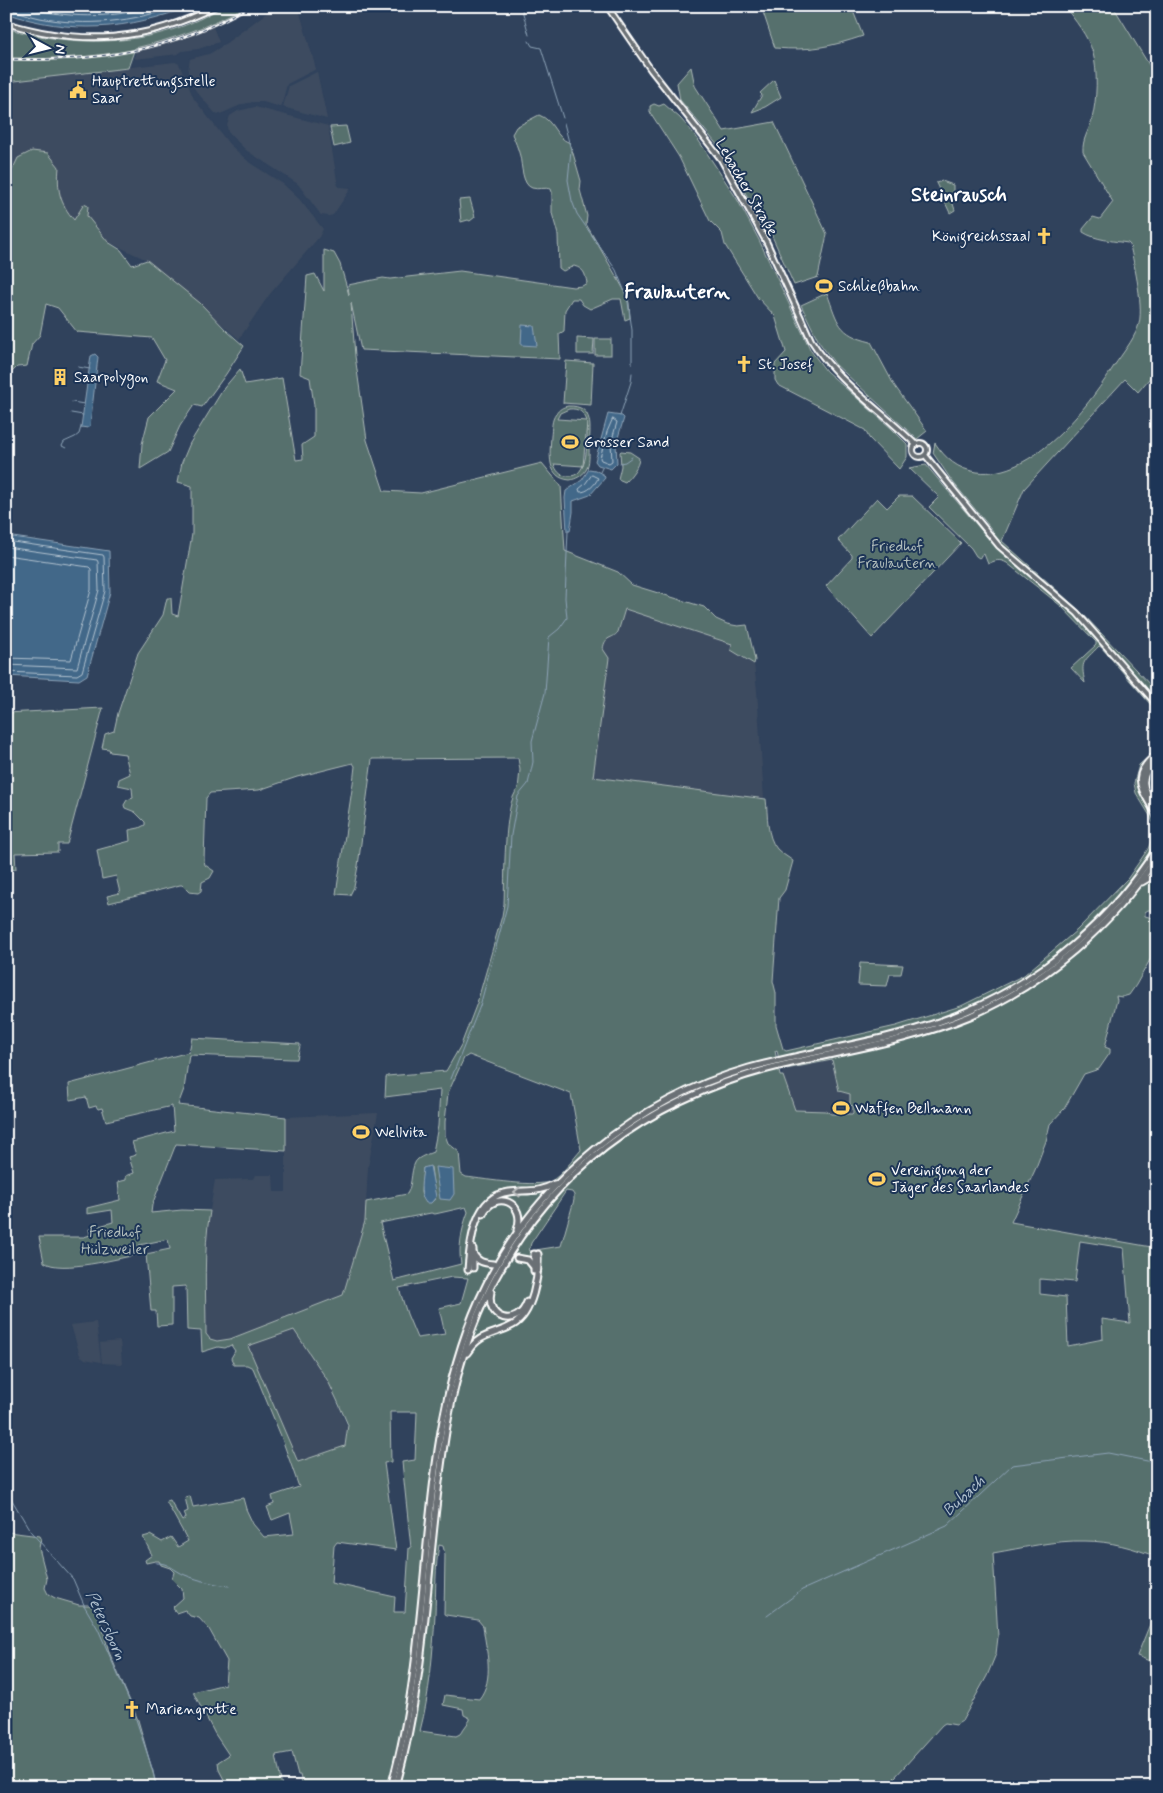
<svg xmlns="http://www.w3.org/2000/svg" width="1163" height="1793" viewBox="0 0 1163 1793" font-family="Mynerve,sans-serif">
<rect width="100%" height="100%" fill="#30425c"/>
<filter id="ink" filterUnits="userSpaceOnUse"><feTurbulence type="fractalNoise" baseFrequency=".02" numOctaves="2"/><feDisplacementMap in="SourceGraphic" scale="10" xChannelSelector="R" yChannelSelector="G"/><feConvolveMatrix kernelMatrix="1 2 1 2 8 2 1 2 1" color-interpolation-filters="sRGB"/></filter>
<g filter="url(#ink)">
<g fill="#3e4c60">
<path d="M246 6H253L213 27 219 42 198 49 182 51 178 54 135 59V48L174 38 197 29Z"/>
<path d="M276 6H298L316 69 287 84 281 107 263 102H253L243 104 220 114 215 113 196 91 191 82 188 71 190 59 209 54 221 47Z"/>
<path d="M175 62 179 64 194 99 229 144 250 163 283 184 299 199 323 229 319 237 269 295 239 339 147 260 58 218 6 180V82Z"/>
<path d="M317 72 327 119 283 107 289 86Z"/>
<path d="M255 107 328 126 338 187 351 188 333 215 329 216 321 215 298 184 246 150 228 132 227 126 230 116 238 111Z"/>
<path d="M625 609 732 644 731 650 754 664 757 691 764 800 592 777 609 658 603 649 604 645 607 639 616 635 618 633Z"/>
<path d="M832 1060 839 1091 850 1094 853 1112 852 1114H831L826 1111 795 1110 781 1070Z"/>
<path d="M378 1113 368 1167 365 1221 343 1295 230 1339 217 1341 210 1339 206 1334V1253L207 1229 215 1180 253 1179 255 1175H273L274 1192H286V1117Z"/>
<path d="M96 1322 101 1362 85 1359 80 1355 71 1325Z"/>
<path d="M293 1329 328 1381 348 1429 345 1446 298 1462 248 1346Z"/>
<path d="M120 1341 122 1364 102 1363 100 1343Z"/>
</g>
<g fill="#57706d" stroke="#abb8b6" fill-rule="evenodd">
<path d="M223 6H246C211 26 174 39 135 48L128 68 6 82V28C77 49 160 47 223 6Z"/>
<path d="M761 6H851L863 36C830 47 810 51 775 48Z"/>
<path d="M1064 6H1113L1157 78V372L1154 373 1138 392 1125 379 1024 489 1002 541 1080 611 1154 689 1157 693V712L1101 647 1099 646C1084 662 1080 660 1085 683L1071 668 1096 645V642L1061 606 1007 563C1000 559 995 560 988 564L984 554 979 558 976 556 971 548 929 507 939 497 909 468 926 465 987 537 993 531 952 481 933 453 935 443C946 459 957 469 977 472 1033 479 1087 408 1114 366 1122 354 1133 341 1138 327 1145 309 1134 265 1130 245L1128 243C1114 241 1095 240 1083 232V229L1093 217 1100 219 1113 202 1083 152C1082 139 1089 131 1092 119 1097 98 1098 73 1093 53 1088 36 1075 20 1064 6Z"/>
<path d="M691 67 695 86 724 131 774 122 827 234 818 277 794 285 768 227 758 215 719 147 680 100 677 83Z"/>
<path d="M774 80 781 97 765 107 752 112 762 95 760 93Z"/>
<path d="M654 104 659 106 664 104 680 118 695 135 737 199 759 240 811 351 826 371 891 428 907 444V457L899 469 869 438 865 430 778 385 775 380V364L786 352 775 316 758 298 725 245 722 233 710 221 679 157 650 112V106Z"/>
<path d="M539 115C555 121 554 137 570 143L581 181 580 190 587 216 586 224 626 293 629 303 630 318 625 320 621 299H613L590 309 583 305 579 299H572L565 310 564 331 559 334 560 359 361 350 351 303 355 356 367 440 384 491 421 493 542 463 561 486 565 551 618 572 632 585 704 607 716 619 727 624 738 626 747 625 755 660 754 664 731 650 732 644 625 609 618 632C612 640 605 635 603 649L609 658 593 777 766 799C768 815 766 836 777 849 782 854 788 857 793 861L785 890 779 898 773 981 776 993V1025L783 1049 786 1051 896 1026 961 1006 1024 975 1077 930 1128 878 1148 849 1153 836 1154 825 1150 816 1136 793 1134 783 1139 765 1157 749V911L1148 910 1145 912V916L1153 918 1154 920 1151 958 1136 985 1129 995 1122 997 1116 996 1117 1000 1105 1047 1110 1049V1053L1099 1069 1084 1074 1064 1109 1050 1124 1046 1141 1035 1170 1011 1222 1157 1248V1557C1134 1548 1110 1541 1085 1541 1054 1540 1023 1548 993 1553L998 1637 996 1654 987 1676 962 1721 956 1725 945 1723 942 1725 886 1787H298L302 1784 300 1775H298L292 1752 276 1755 282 1787H228L219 1770 218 1762 229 1755 215 1734 193 1692 225 1684 227 1661 209 1629 199 1618 190 1616 185 1610 176 1613 173 1607 183 1598 182 1589 172 1579 174 1572 170 1568 161 1565 159 1561H155L146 1563 145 1560 152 1555 143 1537 150 1535 162 1542 171 1537 178 1547 188 1541 166 1501 170 1500 182 1521 186 1518 184 1513 188 1511 185 1497 190 1496 193 1507 243 1498 246 1509 253 1524 264 1537 294 1534 290 1513 272 1520 267 1507 274 1504 272 1496 299 1487 281 1436 253 1368 247 1365H234L231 1358 235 1351 231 1345 225 1348 218 1347 202 1352 201 1331 187 1330 186 1286 172 1287V1325L157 1326 156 1311H151L146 1254 170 1249 168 1239 139 1245 140 1254C120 1258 60 1274 44 1262L39 1237H84L90 1235 89 1229 113 1222 112 1210 87 1214V1208L120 1200 118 1182 126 1180V1176L134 1173 129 1157 136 1155 132 1142 174 1131 172 1106 106 1121 102 1108 98 1109 96 1106 89 1108 86 1097 70 1100 69 1084 189 1052 192 1038 300 1044V1046L297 1059H292L189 1055 184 1089 178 1105 286 1117V1151L176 1144 152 1205 151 1213 182 1210 210 1211C203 1252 206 1293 206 1334L210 1339 217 1341 230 1339 343 1295 365 1221 366 1202 407 1194C413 1185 410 1165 418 1159 422 1156 428 1154 433 1152L438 1126 440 1090 385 1097 386 1078 387 1076 446 1071 461 1045 477 1003 502 916 504 904C505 881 503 803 518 789L520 770 518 758 372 759 358 866 354 887 350 895 336 894 353 783 355 766 353 763 297 777 259 790 210 793 206 798 204 860 205 865 214 871 210 878 202 882 201 891 198 893 189 892 182 885H180L109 903 107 896 120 893 116 876 102 879 97 850 130 841 129 830 139 828 145 825V822L135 812 125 808 124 805 127 800 133 798 132 788 118 785 119 779 130 774 125 754 110 752 109 749 102 748 105 734 114 731 118 713 138 653 163 615 167 598H171L172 614 178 616 192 534V486L178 482 182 462 190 443 224 388 240 369 245 384 282 378 296 460 303 459 302 445 314 437V405L310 378 300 374 307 276 315 274 324 291V250L334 253 340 264 349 295 348 285 383 278 390 279 460 271 573 287 582 286 587 283C585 273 584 269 574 266L563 271 559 268 558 235 552 213V192L551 189C545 187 538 190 532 188 522 185 522 165 520 156 518 148 515 141 512 134L516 127ZM777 1050 781 1070 832 1060 839 1091 850 1094V1105L853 1106V1113L852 1114H831L826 1111 795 1110 783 1076H780L775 1051ZM469 1055 571 1094 581 1150C573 1159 561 1176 551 1181 538 1188 484 1179 466 1177L461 1174 459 1152 448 1143 445 1135V1122L448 1093 464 1058ZM431 1167 435 1199 431 1203 422 1197 421 1192 423 1168ZM566 1191 572 1192 574 1195V1200L561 1246 529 1251 531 1243ZM466 1207 468 1212C462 1228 458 1247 461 1264L394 1281 380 1223 431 1213 435 1214ZM1080 1241 1124 1248 1130 1323 1102 1319 1103 1339 1068 1346 1066 1297 1040 1294V1279L1075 1282ZM517 1250 505 1270 486 1276 499 1254ZM452 1277 468 1278 461 1303 439 1308 445 1334 417 1338 407 1314 399 1288ZM294 1330 328 1381 337 1400 348 1425 345 1446 298 1462 248 1346ZM390 1412H417L415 1460 402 1462 411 1548H409L405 1612H394L395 1597 331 1583 334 1546 337 1542 396 1550 384 1463 391 1462ZM439 1545 443 1546 445 1554 444 1614 446 1615 478 1620 483 1626C486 1650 495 1679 479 1699L445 1695 443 1705 463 1709 464 1715 470 1718V1720L460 1734 456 1736 420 1731C430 1693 433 1653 435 1614 436 1591 435 1567 439 1545Z"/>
<path d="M346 126 350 143 334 147 330 127Z"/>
<path d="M32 151 48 153 59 167C57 189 59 202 74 220L84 204 88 206 87 216 108 242 121 250 132 265 147 260 200 303 227 331 244 346 226 374 202 407 194 405 180 426 168 452 140 469 142 444 149 417 177 389 157 381 165 360 152 338 77 332 58 308 46 304 40 335 32 344 27 366 17 367 6 378V178L9 177 18 158Z"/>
<path d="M942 181 953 185V204L955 210 950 213 936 183Z"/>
<path d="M470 199 475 217 470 221 468 220 461 222 459 200Z"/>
<path d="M827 293C838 323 838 334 871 342L894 385 927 431 917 439 835 364 819 342 801 305Z"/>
<path d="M577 338 594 339 593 354H577Z"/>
<rect x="595" y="339" width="16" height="16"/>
<path d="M566 361 593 363 591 405 563 403Z"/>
<path d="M568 406C595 405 590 429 589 447 589 454 590 463 586 470 582 476 576 479 570 480 546 478 550 454 551 436 552 429 551 420 556 414 559 409 563 407 568 406ZM569 409C578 408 584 412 587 421L557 419 560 413ZM587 423C587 438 590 479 567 476 560 476 556 470 554 464L583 466Z"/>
<path d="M621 451 630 452 639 458C639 466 631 476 625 482L618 479 621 466 620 452Z"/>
<path d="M899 496H912L961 543 872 638 826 586 852 558V555L838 540 877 498 887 508Z"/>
<path d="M103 708 67 844H58V852L15 853 16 869 6 871V713Z"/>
<path d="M860 963 903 965 901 974H890L887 986 858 985Z"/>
<path d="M6 1530 8 1532 40 1536 41 1538 39 1548 47 1579 45 1588 48 1594 55 1598 79 1605H89L96 1609 101 1622 109 1652 138 1720 157 1787H6Z"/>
<path d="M1157 1607V1664L1137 1656Z"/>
</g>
<g fill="#426889" stroke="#8ea4b8">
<path d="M6 6H191C128 30 71 35 6 13Z"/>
<path d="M522 325 534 326 537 346 521 345Z"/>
<path d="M95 354 98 357 90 426 88 428 81 427 91 356Z"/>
<path d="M608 414 622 416 624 418 616 444 617 463 611 469 598 465 595 461Z"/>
<path d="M589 469 595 470 604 475 605 478 590 495 573 501V512L570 531H567L565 498 566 491 582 480Z"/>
<path d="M6 536 109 551 110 592 87 675 79 680 6 676Z"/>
<path d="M430 1166 436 1197 431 1203H426C418 1193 422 1180 423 1168Z"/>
<path d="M435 1167 453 1169 454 1194 450 1200 440 1199Z"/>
</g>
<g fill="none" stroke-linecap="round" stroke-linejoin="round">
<g stroke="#b3c3d0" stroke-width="1">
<path d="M22 6C65 19 112 19 156 6"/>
<path d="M56 6 92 8 126 6"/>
<path d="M6 9C18 10 28 16 40 18 86 27 133 22 177 6"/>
<path d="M613 419 617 422 611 443 612 461 609 463 601 460 600 458 607 432Z"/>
<path d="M592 475 598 478C595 485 588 492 580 492L579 489 585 484Z"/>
<path d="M6 541 103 555 104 557 105 591 82 672 77 675 6 672"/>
<path d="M6 547 97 560 98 562 99 590 77 668 6 665"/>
<path d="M6 555 89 567 91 569V590L71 660 6 658"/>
</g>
<g stroke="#8ea4b8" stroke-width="1">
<path d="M521 6 529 35"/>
<path d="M1154 6 1156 12 1157 30"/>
<path d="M529 41 532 46 541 48 563 118"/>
<path d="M564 123 571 150 568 180 572 201 577 214 616 270 623 287 628 302 632 330V364"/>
<path d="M78 367 90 369"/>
<path d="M72 402 84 404"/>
<path d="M71 413 83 415"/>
<path d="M620 416 631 382 632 373"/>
<path d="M66 448 62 446 64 442 75 437 79 434 81 427"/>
<path d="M620 463 625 462 632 457"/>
<path d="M600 472 603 466"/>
<path d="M451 1079 480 1006 507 906 511 835 518 796 528 784 533 762 532 741 545 693 549 637 559 629 567 618 565 598 568 531"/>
<path d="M6 1490 31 1532 73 1579 85 1607 98 1629 132 1707 153 1771 156 1787"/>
<path d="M156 1563C168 1562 175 1571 185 1575 200 1581 214 1584 229 1586"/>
<path d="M767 1616 802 1590 947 1526 1012 1465 1108 1453 1157 1463"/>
</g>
<g stroke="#fff" stroke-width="8">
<g id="primary">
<path d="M607 6 651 70 721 159 767 243 811 340C837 382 881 410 916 445"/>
<path d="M6 23C81 46 146 42 216 6"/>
<circle cx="920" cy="450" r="7"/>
<path d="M925 455 999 546 1077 613 1157 705"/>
</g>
</g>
<g stroke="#fff" stroke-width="9">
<g id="highway">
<path d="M1157 754C1127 778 1144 790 1157 817"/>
<path d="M1157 759C1142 772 1137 790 1157 801"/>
<path d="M1142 882 1157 873"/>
<path d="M483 1214C495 1189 527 1202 517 1230"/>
<path d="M473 1249V1268"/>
<path d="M473 1253C477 1262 484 1263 493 1264"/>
<path d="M534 1254V1271"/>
<path d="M517 1258 528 1260 533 1266"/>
<path d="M468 1270C470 1242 474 1196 509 1192 526 1190 539 1193 554 1184"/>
<path d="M491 1292C485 1320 518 1329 527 1302"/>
<path d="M467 1353C480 1332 493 1336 513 1325 533 1314 539 1275 538 1254"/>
<path d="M391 1787C412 1711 419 1632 426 1554 435 1462 444 1369 486 1285 538 1180 637 1100 749 1068 821 1048 896 1041 965 1012 1044 979 1111 920 1157 848"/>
<path d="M396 1787C417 1711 424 1633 431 1555 440 1469 447 1381 484 1301 543 1174 649 1097 783 1065 846 1050 910 1041 970 1016 1046 983 1111 926 1157 857"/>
</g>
</g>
<use href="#primary" stroke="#6a7074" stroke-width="4"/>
<use href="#highway" stroke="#6a7074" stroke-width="5"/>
<g stroke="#fff" stroke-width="3">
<path id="rail" d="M6 59C96 62 171 52 250 6"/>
</g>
<use href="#rail" stroke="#1d3557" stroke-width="1" stroke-dasharray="4" stroke-linecap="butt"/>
</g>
<defs><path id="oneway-chevron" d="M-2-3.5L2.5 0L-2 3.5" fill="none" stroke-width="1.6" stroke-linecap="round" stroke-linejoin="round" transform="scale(1.25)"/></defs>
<use stroke="#bcbfc0" href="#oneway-chevron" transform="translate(517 1192) rotate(179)"/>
</g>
<defs>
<g id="civic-bare" transform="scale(1.35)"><path d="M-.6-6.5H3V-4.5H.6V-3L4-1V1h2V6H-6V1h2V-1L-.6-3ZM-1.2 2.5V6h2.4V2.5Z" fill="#ffd166" stroke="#1d3557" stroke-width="2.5" paint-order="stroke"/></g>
<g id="church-bare" transform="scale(1.35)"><path d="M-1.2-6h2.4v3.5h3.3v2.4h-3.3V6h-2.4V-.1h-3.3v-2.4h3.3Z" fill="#ffd166" stroke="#1d3557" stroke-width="2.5" paint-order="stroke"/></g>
<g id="stadium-bare" transform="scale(1.35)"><path d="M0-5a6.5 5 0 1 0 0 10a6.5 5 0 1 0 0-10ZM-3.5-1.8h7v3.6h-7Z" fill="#ffd166" stroke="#1d3557" stroke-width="2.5" paint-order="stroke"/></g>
<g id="building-bare" transform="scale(1.35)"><path d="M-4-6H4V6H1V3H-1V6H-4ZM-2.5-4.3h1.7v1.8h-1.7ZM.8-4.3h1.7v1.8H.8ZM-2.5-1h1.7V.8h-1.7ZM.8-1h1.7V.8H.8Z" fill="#ffd166" stroke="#1d3557" stroke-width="2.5" paint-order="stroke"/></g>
</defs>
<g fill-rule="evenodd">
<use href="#civic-bare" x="78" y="90"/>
<use href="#church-bare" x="1044" y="236"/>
<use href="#stadium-bare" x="824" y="286"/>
<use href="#church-bare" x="744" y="364"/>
<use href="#building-bare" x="60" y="377"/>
<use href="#stadium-bare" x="570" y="442"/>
<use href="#stadium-bare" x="841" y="1108"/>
<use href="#stadium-bare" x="361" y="1132"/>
<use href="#stadium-bare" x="877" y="1179"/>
<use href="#church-bare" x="132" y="1709"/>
</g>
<g text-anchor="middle" stroke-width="4" stroke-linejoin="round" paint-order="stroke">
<g font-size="15" fill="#fff" stroke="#1d3557" text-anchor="start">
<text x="92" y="86">Hauptrettungsstelle<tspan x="92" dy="17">Saar</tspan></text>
<text x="1030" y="241" text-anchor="end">Königreichssaal</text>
<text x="838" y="291">Schließbahn</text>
<text x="758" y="369">St. Josef</text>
<text x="74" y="382">Saarpolygon</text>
<text x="584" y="447">Grosser Sand</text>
<text x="855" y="1113">Waffen Bellmann</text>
<text x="375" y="1137">Wellvita</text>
<text x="891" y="1175">Vereinigung der<tspan x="891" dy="17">Jäger des Saarlandes</tspan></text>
<text x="146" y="1714">Mariengrotte</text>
</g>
<g font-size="15" fill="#fff" stroke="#1d3557">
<text transform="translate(747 187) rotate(60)" y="5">Lebacher Straße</text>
</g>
<g font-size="15" fill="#b3bfbd" stroke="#1d3557">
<text x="897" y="551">Friedhof<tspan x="897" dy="17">Fraulautern</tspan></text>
<text x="115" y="1237">Friedhof<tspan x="115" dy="17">Hülzweiler</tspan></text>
</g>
<g font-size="16" font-style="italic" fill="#b3c3d0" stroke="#1d3557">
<text transform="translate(963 1495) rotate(-43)" y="6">Bubach</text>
<text transform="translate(107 1625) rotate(65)" y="6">Petersborn</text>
</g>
<g font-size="20" font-weight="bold" fill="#fff" stroke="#1d3557">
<text x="959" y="201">Steinrausch</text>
<text x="677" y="298">Fraulautern</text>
</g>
</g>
<rect width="1163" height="1793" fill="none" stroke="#1d3557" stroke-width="25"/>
<rect x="12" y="12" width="1138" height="1768" fill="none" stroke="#fff" stroke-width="2" filter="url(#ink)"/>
<g transform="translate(48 48) rotate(97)" stroke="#1d3557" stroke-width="4" paint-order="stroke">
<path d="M0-4L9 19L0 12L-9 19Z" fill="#ffffff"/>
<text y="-8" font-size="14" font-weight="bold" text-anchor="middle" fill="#ffffff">N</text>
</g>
</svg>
